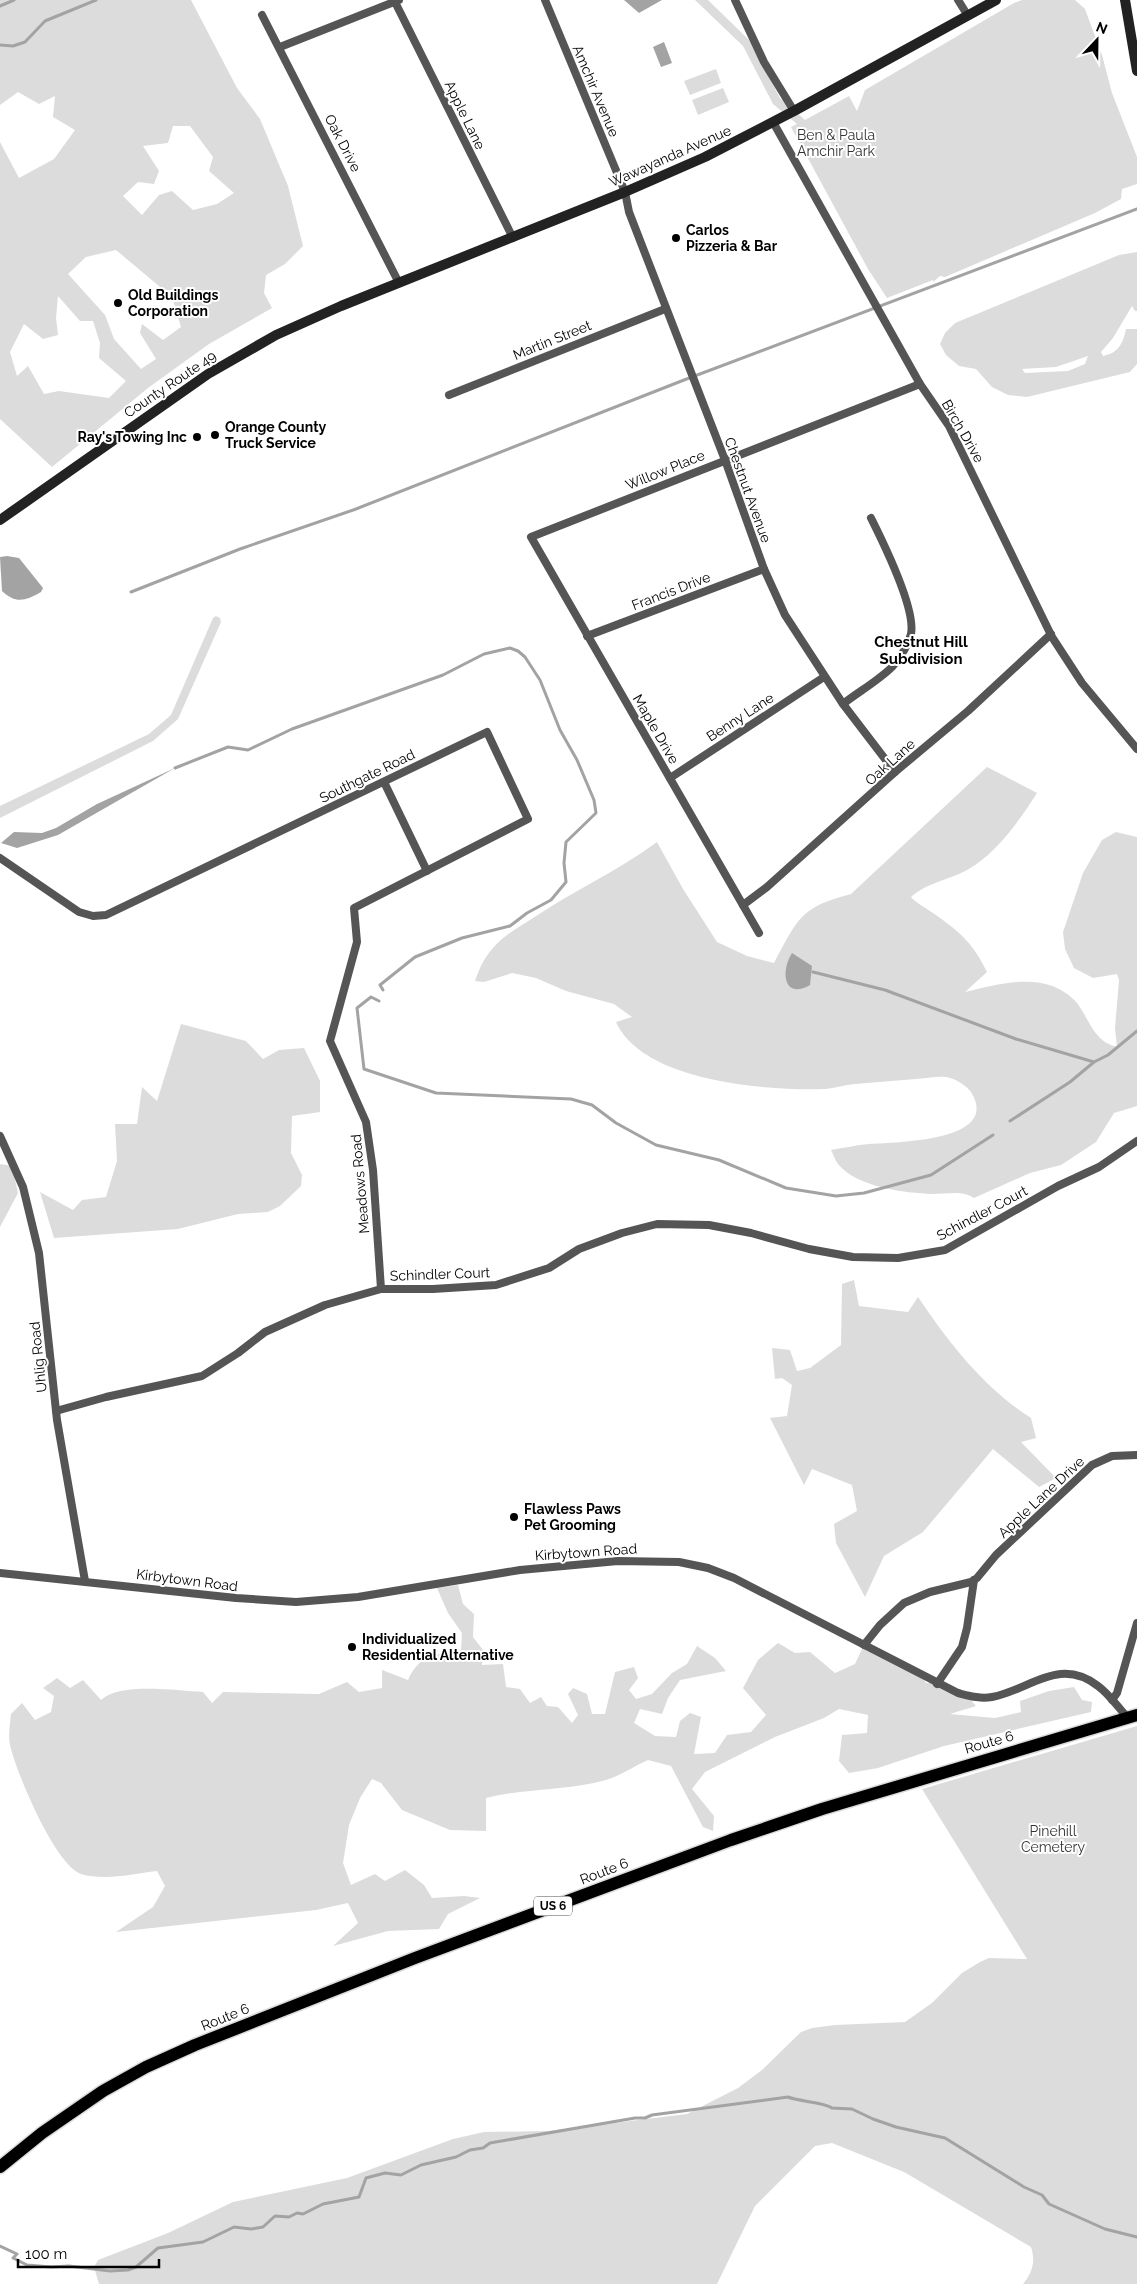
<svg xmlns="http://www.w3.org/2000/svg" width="1137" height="2284" viewBox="0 0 1137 2284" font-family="Raleway,sans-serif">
<rect width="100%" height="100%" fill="#fff"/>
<g fill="#dcdcdc" fill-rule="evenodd">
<path d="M0 0H191L237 88 260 119 288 186 303 246 285 264 266 275 264 293 272 308 209 344 148 388 52 467 0 419V142L19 178 54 159 75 130 53 117 55 96 39 104 18 92 0 105ZM173 126H190L213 157 209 171 234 193 217 204 193 210 172 191 159 195 142 215 123 196 138 182 154 184 159 171 143 146 168 143ZM116 250 172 297 181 327 163 340 142 324 140 333 156 359 141 369 114 339 105 315 68 274 86 257ZM58 296 80 321H93L100 343 99 358 126 381 109 398 59 391 44 394 28 366 17 376 10 352 24 324 43 339 58 335 56 318Z"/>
<path d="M695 0H708L749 40 780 98 805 120 849 96 857 111 865 90 1014 3 1022 0H1075L1085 9 1102 55 1112 93 1137 157V184L1122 189 1121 199 1095 213 945 277 940 276 933 282V280L887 298 868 269 791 127 797 124 773 104 743 46Z"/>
<path d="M716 69 721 83 690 95 684 81Z"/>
<path d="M723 88 729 102 698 115 692 100Z"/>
<path d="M1137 252V311H1135L1132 306 1113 338 1101 352 1103 356C1118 353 1123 344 1126 329H1137V364L1130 372 1027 397 1008 395 992 387 976 369 959 366 946 355 940 344 945 333 955 323 1119 255ZM1088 356 1085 364 1068 371 1025 373 1022 369 1056 367Z"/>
<path d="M216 616 220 618 221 622 178 719 153 741 0 818V806L149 734 171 715 213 618Z"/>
<path d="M987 767 1037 793C1019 821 996 854 967 870 949 880 926 883 911 897 917 904 925 907 933 913 959 931 973 943 987 972L965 992C1002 983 1048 970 1077 1003 1090 1020 1093 1041 1117 1047L1115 1028 1119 980 1117 974 1093 978 1074 968 1065 949 1063 932 1083 873 1102 840 1116 832 1137 837V1106L1114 1113 1096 1142 1061 1165 1030 1173 974 1198C963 1190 946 1194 933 1194 905 1193 856 1187 838 1164 835 1160 833 1154 831 1150 844 1148 856 1145 869 1144 895 1142 1002 1142 971 1092 966 1085 954 1078 946 1077 936 1076 925 1079 916 1079 896 1081 875 1082 855 1084 845 1085 835 1088 825 1089 768 1091 643 1082 616 1022L632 1017 614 1004 566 991 536 978 512 973 484 982 475 981C479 969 484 958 493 948 504 935 519 927 533 918 573 891 618 871 657 842L683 889 717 942 747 956 774 963C798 919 800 907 851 894Z"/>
<path d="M181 1024 246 1041 263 1059 279 1050 304 1048 320 1081V1112L292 1116 291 1153 302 1175 301 1186 280 1206 268 1212 238 1214 178 1229 54 1238 40 1192 73 1210 82 1200 106 1197 117 1161 115 1124H137L142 1087 157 1101Z"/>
<path d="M0 1164 12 1166 18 1193 0 1227Z"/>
<path d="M854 1280 859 1306 908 1312 918 1297C949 1343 984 1388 1031 1418L1036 1438 1021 1442 1056 1478 1039 1487 993 1449 923 1532 884 1556 865 1597 836 1543 834 1524 857 1511 852 1485 812 1469 804 1485 770 1418 787 1416 792 1385 782 1378 775 1379 772 1348 790 1350 797 1371 810 1368 841 1345 842 1284Z"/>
<path d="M458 1585 463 1604 474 1614 473 1637 483 1650 482 1665 503 1664 506 1687 520 1689 530 1703 541 1697 547 1706 558 1707 572 1723 578 1715 568 1694 573 1688 587 1694 592 1714H605L615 1672 634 1667 638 1678 629 1690 636 1699 652 1694 672 1673 687 1664 697 1646 715 1658 726 1671 680 1680 668 1698 662 1714 640 1709 634 1723 655 1736 676 1737 680 1721 690 1713 701 1717 694 1754 715 1753 727 1735 751 1732 766 1715 743 1688 758 1660 778 1643 795 1653 810 1652 835 1673 855 1664 863 1647 920 1674 926 1683C951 1682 960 1687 976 1706L950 1714 995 1718 1021 1712 1020 1701 1049 1691 1074 1687 1082 1700 1092 1702 1091 1712 944 1746 878 1768 849 1773 839 1761 842 1735 867 1733 868 1715 839 1709 824 1718 775 1737 705 1772 692 1789 714 1816 713 1831 703 1827 671 1766 648 1760C634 1766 620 1776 606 1780 566 1791 525 1788 486 1798V1831L450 1830 402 1810 381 1783 372 1779 360 1798 349 1825 343 1863 351 1885 375 1874 385 1881 405 1870 424 1885 432 1898 464 1896 480 1898 448 1914 439 1929 388 1931 333 1946 358 1923 348 1903 316 1910 116 1932 153 1907 165 1886 157 1871C133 1874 104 1881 81 1874 55 1865 16 1772 10 1745 8 1736 10 1724 11 1714L22 1703 35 1720 51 1712 54 1696 43 1688 57 1678 70 1688 83 1680 101 1700C120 1682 177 1691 203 1692L212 1703 223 1692 319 1694 347 1682 359 1692 382 1688V1670L408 1680C419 1655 436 1654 461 1650L462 1633 448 1613 437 1588Z"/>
<path d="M1137 1726V2284H1023C1032 2273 1036 2262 1031 2247L904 2172 832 2143 815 2146 755 2206 717 2284H99L94 2267 98 2260 168 2233 233 2202 347 2178 453 2139 484 2132 549 2131 687 2114 738 2088 762 2070 801 2032 812 2028 835 2025 905 2022 932 2003 962 1973 980 1962 989 1958 1027 1959 922 1789Z"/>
</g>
<g fill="#a3a3a3">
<path d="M624 0H662L639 13Z"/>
<path d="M664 42 672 63 661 67 653 47Z"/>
<path d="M7 556 19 558 43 588 41 592C25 601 16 604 2 591L0 557Z"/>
<path d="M175 768 58 835 17 848 1 843 14 832 42 833 56 828 97 804Z"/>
<path d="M792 953 812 966 810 985C784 1000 780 972 792 953Z"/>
</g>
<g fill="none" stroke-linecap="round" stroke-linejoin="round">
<g stroke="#a3a3a3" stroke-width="3">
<path d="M0 6 14 0"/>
<path d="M0 45 13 46 25 42 45 21 96 0"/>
<path d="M131 592 240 549 356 509 684 380 1137 209"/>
<path d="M175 768 228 747 248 750 292 729 443 675 484 654 510 648 518 651 525 657 540 680 560 730 577 760 594 800 596 813 566 842 564 863 566 882 551 900 527 913 510 926 462 938 415 957 380 985 383 990"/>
<path d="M813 972 885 990 1016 1039 1094 1062"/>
<path d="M379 1001 371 997 357 1008 364 1069 436 1093 571 1099 592 1105 616 1123 656 1145 719 1160 786 1188 836 1196 864 1193 931 1175 993 1135"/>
<path d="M1010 1121 1070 1082 1094 1062 1108 1055 1137 1031"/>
<path d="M0 2246 17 2254 13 2258 27 2265 51 2267 69 2266 110 2271 128 2270 136 2267 158 2248 203 2242 234 2227 251 2229 263 2227 275 2216 289 2217 297 2213 303 2214 323 2204 359 2197 366 2178 385 2173 401 2175 421 2165 456 2157 470 2150 483 2148 490 2143 635 2118H645L652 2115 788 2097C800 2102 825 2102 832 2108L852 2109 873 2119 896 2127 945 2138 1024 2187 1042 2195 1049 2204 1105 2229 1137 2237"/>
</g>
<g stroke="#dbdbdb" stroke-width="15">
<path id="primary" d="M0 2167 42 2133 103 2091 146 2067 195 2045 415 1958 731 1840 822 1809 1137 1715"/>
</g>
<g stroke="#555" stroke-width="8">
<path d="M545 0 625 192 629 212 725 460 764 569 785 615 843 704 895 772"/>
<path d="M735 0 764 62 794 111"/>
<path d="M958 0 968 16"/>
<path d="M395 2 513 238"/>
<path d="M262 15 399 283"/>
<path d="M280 47 399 0"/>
<path d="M773 122 920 384 949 426 1052 637 1082 683 1137 749"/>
<path d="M449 395 665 309"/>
<path d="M587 636 764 569"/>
<path d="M843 704C858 692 878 681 892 667 900 658 908 645 911 634 916 609 883 542 871 518"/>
<path d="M670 778 824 677"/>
<path d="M384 782 427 871"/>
<path d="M0 858 79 912 93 916 106 915 487 732 528 819 354 908 357 942 330 1041 366 1122 373 1170 381 1289"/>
<path d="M743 905 767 887 895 772 968 711 1051 634"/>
<path d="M759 933 531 537 920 384"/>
<path d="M0 1136 23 1187 39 1253 57 1420 85 1581"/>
<path d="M56 1411 106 1397 202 1376 238 1353 265 1332 325 1305 381 1289H433L496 1285 549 1268 579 1249 622 1233 657 1224 709 1225 751 1233 809 1249 853 1257 898 1258 945 1250 1058 1186 1099 1167 1137 1141"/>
<path d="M0 1573 236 1598 296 1602 358 1597 520 1570 618 1561 679 1562 708 1568 734 1578 958 1693C970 1696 980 1699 992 1697 1030 1690 1059 1656 1098 1686 1109 1694 1118 1707 1127 1717"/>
<path d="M864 1645 880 1625 904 1603 930 1592 971 1582 977 1578 996 1555 1092 1465 1112 1456 1137 1455"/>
<path d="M937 1684 962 1647 967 1628 974 1580"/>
<path d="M1112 1700 1117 1693 1137 1623"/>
</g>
<g stroke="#222" stroke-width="10">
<path d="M1125 0 1137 71"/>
<path d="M0 520 208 374 276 335 341 306 625 192 705 157 794 111 996 0"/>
</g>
<use href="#primary" stroke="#000" stroke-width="12"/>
</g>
<g fill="#000" stroke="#fff" stroke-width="2">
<circle cx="676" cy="238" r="5"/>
<circle cx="118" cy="303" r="5"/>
<circle cx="215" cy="435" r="5"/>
<circle cx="197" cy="437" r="5"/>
<circle cx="514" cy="1517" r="5"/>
<circle cx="352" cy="1647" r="5"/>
</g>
<g text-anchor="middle" stroke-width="4" stroke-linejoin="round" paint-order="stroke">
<rect fill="#fff" stroke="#4c4c4c" stroke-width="1" x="534" y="1896.5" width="38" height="19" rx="4"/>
<g font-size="12" font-weight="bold" fill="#000">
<text x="553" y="1910">US 6</text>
</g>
<g font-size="14" fill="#000" stroke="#fff">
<text transform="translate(596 91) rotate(67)" y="5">Amchir Avenue</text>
<text transform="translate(465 115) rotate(64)" y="5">Apple Lane</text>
<text transform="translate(343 143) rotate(63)" y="5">Oak Drive</text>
<text transform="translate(670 156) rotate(-24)" y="5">Wawayanda Avenue</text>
<text transform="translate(552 340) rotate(-22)" y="5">Martin Street</text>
<text transform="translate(170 384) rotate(-34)" y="5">County Route 49</text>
<text transform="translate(963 431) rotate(60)" y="5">Birch Drive</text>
<text transform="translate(665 470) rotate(-22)" y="5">Willow Place</text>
<text transform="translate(748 490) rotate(70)" y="5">Chestnut Avenue</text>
<text transform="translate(671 591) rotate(-21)" y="5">Francis Drive</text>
<text transform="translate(740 717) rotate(-33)" y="5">Benny Lane</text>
<text transform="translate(656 729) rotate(60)" y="5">Maple Drive</text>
<text transform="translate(890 762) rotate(-42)" y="5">Oak Lane</text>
<text transform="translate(367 776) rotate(-26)" y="5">Southgate Road</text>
<text transform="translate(360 1184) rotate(-95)" y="5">Meadows Road</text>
<text transform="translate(982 1213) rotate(-28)" y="5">Schindler Court</text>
<text transform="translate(440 1274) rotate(-2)" y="5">Schindler Court</text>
<text transform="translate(38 1357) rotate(-96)" y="5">Uhlig Road</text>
<text transform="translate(1041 1497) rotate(-43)" y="5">Apple Lane Drive</text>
<text transform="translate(586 1552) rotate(-4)" y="5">Kirbytown Road</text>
<text transform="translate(187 1580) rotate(7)" y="5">Kirbytown Road</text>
<text transform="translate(989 1742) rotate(-16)" y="5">Route 6</text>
<text transform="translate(604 1871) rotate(-21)" y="5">Route 6</text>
<text transform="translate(225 2017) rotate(-22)" y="5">Route 6</text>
</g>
<g font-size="14" fill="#333" stroke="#fff">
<text x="836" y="140">Ben &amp; Paula<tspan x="836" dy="16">Amchir Park</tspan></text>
<text x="1053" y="1836">Pinehill<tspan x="1053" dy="16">Cemetery</tspan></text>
</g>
<g font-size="14" font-weight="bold" fill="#000" stroke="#fff" text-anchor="start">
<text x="686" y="235">Carlos<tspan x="686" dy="16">Pizzeria &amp; Bar</tspan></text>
<text x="128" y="300">Old Buildings<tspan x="128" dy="16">Corporation</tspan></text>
<text x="225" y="432">Orange County<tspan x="225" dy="16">Truck Service</tspan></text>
<text x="187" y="442" text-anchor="end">Ray's Towing Inc</text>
<text x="524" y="1514">Flawless Paws<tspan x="524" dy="16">Pet Grooming</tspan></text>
<text x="362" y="1644">Individualized<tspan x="362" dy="16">Residential Alternative</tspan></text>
</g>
<g font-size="15" font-weight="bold" fill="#000" stroke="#fff">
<text x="921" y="647">Chestnut Hill<tspan x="921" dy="17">Subdivision</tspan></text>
</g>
</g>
<g transform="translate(1097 40) rotate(22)" stroke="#ffffff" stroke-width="4" paint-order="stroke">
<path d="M0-4L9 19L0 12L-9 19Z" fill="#000000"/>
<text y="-8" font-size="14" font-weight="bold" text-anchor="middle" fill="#000000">N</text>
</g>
<path d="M18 2259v8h141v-8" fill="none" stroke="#000000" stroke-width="2.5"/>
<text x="25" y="2259" font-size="15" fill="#000000" stroke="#ffffff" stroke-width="4" paint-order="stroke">100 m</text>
</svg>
